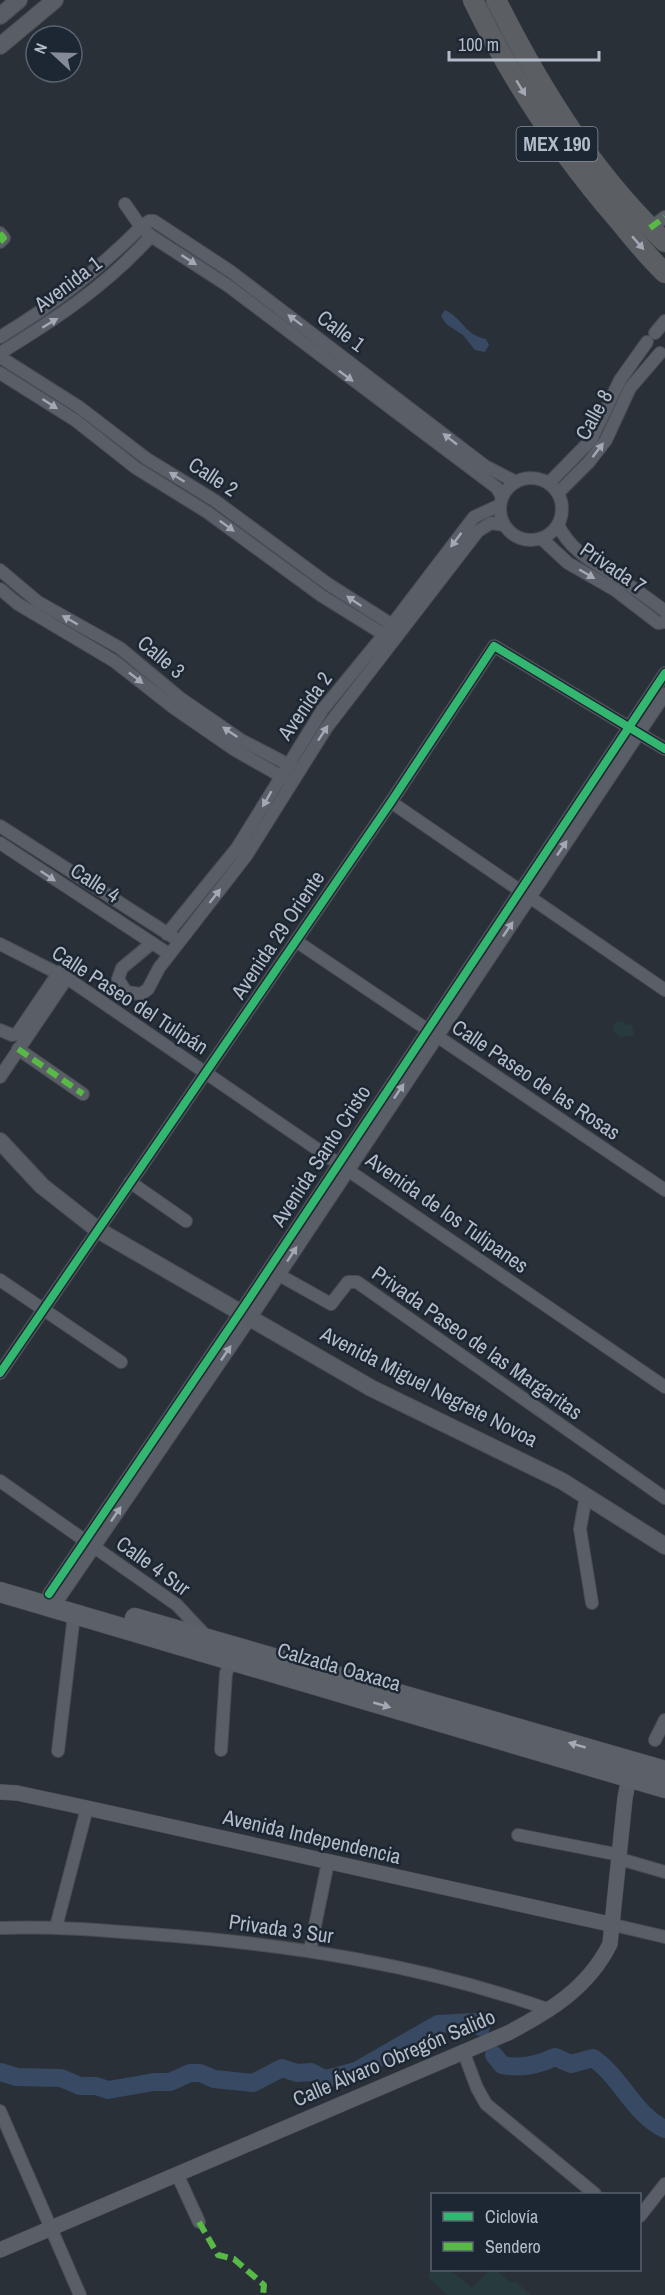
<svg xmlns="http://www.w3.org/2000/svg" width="665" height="2295" viewBox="0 0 665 2295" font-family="'Archivo Narrow',sans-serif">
<rect width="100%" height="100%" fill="#2a3038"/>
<g fill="#273a3e">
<path d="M624 1021 625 1025 632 1024 634 1035 620 1037 613 1031 614 1023Z"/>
<path d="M432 2267V2270H450L472 2288 490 2270H496L511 2283 515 2281 531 2295H447L428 2277Z"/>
</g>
<path fill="#384963" d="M445 310C464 319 463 334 486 339L489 345 485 352 475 350 463 335 446 324 441 316Z"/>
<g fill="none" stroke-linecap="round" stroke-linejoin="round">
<g stroke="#384963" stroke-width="18">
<path d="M494 2055 502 2065C520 2069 538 2065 555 2057L571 2064 593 2058C621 2077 634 2115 665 2129"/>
<path d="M0 2072 17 2077 61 2078 80 2086H96L108 2090 154 2082H170L190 2073H200L214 2079 253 2083 282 2068 297 2073 311 2072 324 2079 334 2077 356 2071 438 2024 473 2022 481 2027"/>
</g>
<g stroke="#484c53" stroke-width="14">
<g id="minor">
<path d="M125 204 141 227 151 236 227 285 497 488 502 497"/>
<path d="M650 228 665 217"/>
<path d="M0 233 4 238 0 242"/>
<path d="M655 333 665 321"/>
<path d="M0 337C53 305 96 272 141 227L149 221H154L230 271 485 466 516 482"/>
<path d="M0 353C56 319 107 285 151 236"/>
<path d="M0 357 79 407 147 459 214 500 328 584 397 628"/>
<path d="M0 373 75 420 136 468 207 512 322 596 388 637"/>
<circle cx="531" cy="509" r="31"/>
<path d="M549 483 591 440 620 380 647 342"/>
<path d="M558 493 589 462 606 440 630 388 660 353"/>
<path d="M558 525C572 553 594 562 618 578 634 588 650 600 665 611"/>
<path d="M542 539 568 563 615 590 658 623 665 622"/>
<path d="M0 570 38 602 120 648 180 698 241 740 293 767"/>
<path d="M0 589 18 604 114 661 174 708 235 750 286 779"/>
<path d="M391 802 665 990"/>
<path d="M0 826 173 937"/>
<path d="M0 843 169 954"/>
<path d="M167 934 237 848 323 709 391 626 474 517 500 505"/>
<path d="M296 941 665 1190"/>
<path d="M152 943 122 968 118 979 126 992 141 994 148 989 159 968 246 856 327 727 478 531 491 523 504 525"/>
<path d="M0 944 67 978 665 1387"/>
<path d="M0 1030 12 1035 17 1034 59 972"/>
<path d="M18 1049 83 1094"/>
<path d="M0 1077 67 978"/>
<path d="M130 1182 186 1221"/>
<path d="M272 1271 331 1304 348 1282H357L665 1498"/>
<path d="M0 1280 121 1362"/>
<path d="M0 1373 391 802 494 646 665 749"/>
<path d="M0 1481 177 1605 207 1637"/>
<path d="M586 1496 580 1529 592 1603"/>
<path d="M49 1594 241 1311 665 673"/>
<path d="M60 1597 251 1317 665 694"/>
<path d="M655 1740 665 1720"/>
<path d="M221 1750 226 1673 235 1654"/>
<path d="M58 1751 74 1615"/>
<path d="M518 1835 620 1855"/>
<path d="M620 1859 665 1872"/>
<path d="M614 1925 665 1937"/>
<path d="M56 1927 87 1808"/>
<path d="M0 1928C50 1926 100 1930 150 1934 286 1944 421 1964 550 2010"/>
<path d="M310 1950 328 1862"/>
<path d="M463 2051 477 2088 486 2104 595 2194"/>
<path d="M0 2111 80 2295"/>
<path d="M177 2174 199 2222"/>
<path d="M640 2216 665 2184"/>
</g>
</g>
<g stroke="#484c53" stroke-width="16">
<g id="tertiary">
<path d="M0 1792 17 1793 87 1808 614 1925"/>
<path d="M0 2250 508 2033C550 2011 588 1988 610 1944L625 1798 631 1768"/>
</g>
</g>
<g stroke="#484c53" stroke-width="18">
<g id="secondary">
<path d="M0 16 19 0"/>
<path d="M0 46 55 0"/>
<path d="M0 1141 42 1186 98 1230 371 1388 562 1481 665 1546"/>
</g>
</g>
<g stroke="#484c55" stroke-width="21">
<g id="primary">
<path d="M0 1592 665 1788"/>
<path d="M135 1618 665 1771"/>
</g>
</g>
<g stroke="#474c53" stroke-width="21">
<g id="trunk">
<path d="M473 0C512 81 561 154 619 221 634 239 648 257 665 273"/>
<path d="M496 0C540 88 593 174 665 242"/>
</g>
</g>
<use href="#minor" stroke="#5a5e66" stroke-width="12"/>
<use href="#tertiary" stroke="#5a5e66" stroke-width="15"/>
<use href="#secondary" stroke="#595d64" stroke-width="16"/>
<use href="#primary" stroke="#5c6168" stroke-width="20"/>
<use href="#trunk" stroke="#5b5f64" stroke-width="20"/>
<g stroke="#58b947" stroke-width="6" stroke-dasharray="12 6" stroke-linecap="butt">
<path d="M650 228 665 217"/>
<path d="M0 233 4 238 0 242"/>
<path d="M18 1049 83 1094"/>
<path d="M199 2222 218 2255 234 2259 264 2285 263 2295"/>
</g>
<g stroke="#1d2633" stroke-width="11">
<g id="cycleway">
<path d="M0 1373 391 802 494 646 665 749"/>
<path d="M49 1594 241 1311 665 673"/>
</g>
</g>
<use href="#cycleway" stroke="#33b770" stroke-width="8"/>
</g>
<defs><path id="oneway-solid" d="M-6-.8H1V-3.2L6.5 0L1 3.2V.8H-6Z" transform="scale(1.5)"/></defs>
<g fill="#a2a9b5">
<use href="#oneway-solid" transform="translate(521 88) rotate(59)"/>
<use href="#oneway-solid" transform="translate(638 243) rotate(49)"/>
<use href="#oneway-solid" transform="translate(189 260) rotate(33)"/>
<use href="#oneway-solid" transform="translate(295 320) rotate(-143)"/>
<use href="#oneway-solid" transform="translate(50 323) rotate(-31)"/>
<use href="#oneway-solid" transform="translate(346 376) rotate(36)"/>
<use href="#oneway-solid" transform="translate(50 404) rotate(33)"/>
<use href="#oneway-solid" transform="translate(450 439) rotate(-142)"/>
<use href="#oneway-solid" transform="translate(598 450) rotate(-53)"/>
<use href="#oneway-solid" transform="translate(177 477) rotate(-148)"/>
<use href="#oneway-solid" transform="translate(227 526) rotate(36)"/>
<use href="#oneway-solid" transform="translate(456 540) rotate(127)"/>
<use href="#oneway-solid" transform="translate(587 574) rotate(30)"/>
<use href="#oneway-solid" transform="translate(354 601) rotate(-146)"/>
<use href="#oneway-solid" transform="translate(70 620) rotate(-150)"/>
<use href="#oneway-solid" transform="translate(136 678) rotate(38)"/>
<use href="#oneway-solid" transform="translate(230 732) rotate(-146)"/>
<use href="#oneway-solid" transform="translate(323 733) rotate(-57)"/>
<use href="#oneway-solid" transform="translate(267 799) rotate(120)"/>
<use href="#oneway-solid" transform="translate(562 848) rotate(-56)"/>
<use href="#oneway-solid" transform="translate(48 876) rotate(34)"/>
<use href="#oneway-solid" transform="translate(215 896) rotate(-52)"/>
<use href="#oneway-solid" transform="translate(508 929) rotate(-56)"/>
<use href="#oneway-solid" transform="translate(399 1091) rotate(-56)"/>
<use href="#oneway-solid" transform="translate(292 1254) rotate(-57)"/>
<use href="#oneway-solid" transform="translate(226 1353) rotate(-56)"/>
<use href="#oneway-solid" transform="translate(116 1514) rotate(-56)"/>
</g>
<g fill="#a2aab6">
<use href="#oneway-solid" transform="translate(382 1705) rotate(16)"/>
<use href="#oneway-solid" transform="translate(577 1745) rotate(-164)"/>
</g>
<g text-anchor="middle" stroke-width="5" stroke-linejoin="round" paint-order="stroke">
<rect fill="#1d2633" stroke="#878f9c" stroke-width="1.5" x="516.5" y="127" width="81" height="34" rx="4.5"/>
<g font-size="20" font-weight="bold" fill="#b4bcc9">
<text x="557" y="151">MEX 190</text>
</g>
<g font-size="21" fill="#b4bcc9" stroke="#1d2633">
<text transform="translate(68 284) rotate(-37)" y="7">Avenida 1</text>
<text transform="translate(341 331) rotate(37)" y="7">Calle 1</text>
<text transform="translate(594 415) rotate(-61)" y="7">Calle 8</text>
<text transform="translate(213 477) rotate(33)" y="7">Calle 2</text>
<text transform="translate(613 568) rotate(34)" y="7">Privada 7</text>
<text transform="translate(161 657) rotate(40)" y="7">Calle 3</text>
<text transform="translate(305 706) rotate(-55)" y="7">Avenida 2</text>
<text transform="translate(95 883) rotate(33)" y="7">Calle 4</text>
<text transform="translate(278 935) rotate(-56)" y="7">Avenida 29 Oriente</text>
<text transform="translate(130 1000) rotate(33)" y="7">Calle Paseo del Tulipán</text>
<text transform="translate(536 1080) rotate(34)" y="7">Calle Paseo de las Rosas</text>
<text transform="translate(321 1156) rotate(-57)" y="7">Avenida Santo Cristo</text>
<text transform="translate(447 1213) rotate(35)" y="7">Avenida de los Tulipanes</text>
<text transform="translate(477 1343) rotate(35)" y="7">Privada Paseo de las Margaritas</text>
<text transform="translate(429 1387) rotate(27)" y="7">Avenida Miguel Negrete Novoa</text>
<text transform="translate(153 1566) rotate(36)" y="7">Calle 4 Sur</text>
<text transform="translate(339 1667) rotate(16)" y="7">Calzada Oaxaca</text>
<text transform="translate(312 1837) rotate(13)" y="7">Avenida Independencia</text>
<text transform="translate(281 1929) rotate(8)" y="7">Privada 3 Sur</text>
<text transform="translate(394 2058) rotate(-23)" y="7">Calle Álvaro Obregón Salido</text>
</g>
</g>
<rect x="431" y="2193" width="210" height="78" fill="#1d2633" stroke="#59626f" stroke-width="1.5"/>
<rect x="443" y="2212" width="30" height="9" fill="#33b770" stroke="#59626f" stroke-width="1.5"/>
<text x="485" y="2223" font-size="18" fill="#b4bcc9">Ciclovía</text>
<rect x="443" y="2242" width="30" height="9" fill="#58b947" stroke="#59626f" stroke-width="1.5"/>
<text x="485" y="2253" font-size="18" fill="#b4bcc9">Sendero</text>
<g transform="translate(54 54) rotate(292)"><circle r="28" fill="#1d2633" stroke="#59626f" stroke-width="1.5"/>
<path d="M0-4.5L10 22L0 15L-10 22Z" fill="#848b96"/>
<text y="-9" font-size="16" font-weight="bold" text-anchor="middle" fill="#b4bcc9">N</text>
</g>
<path d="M449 51v9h150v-9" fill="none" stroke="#b4bcc9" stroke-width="3"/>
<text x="458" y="51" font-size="18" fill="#b4bcc9" stroke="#1d2633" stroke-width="4.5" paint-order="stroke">100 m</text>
</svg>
